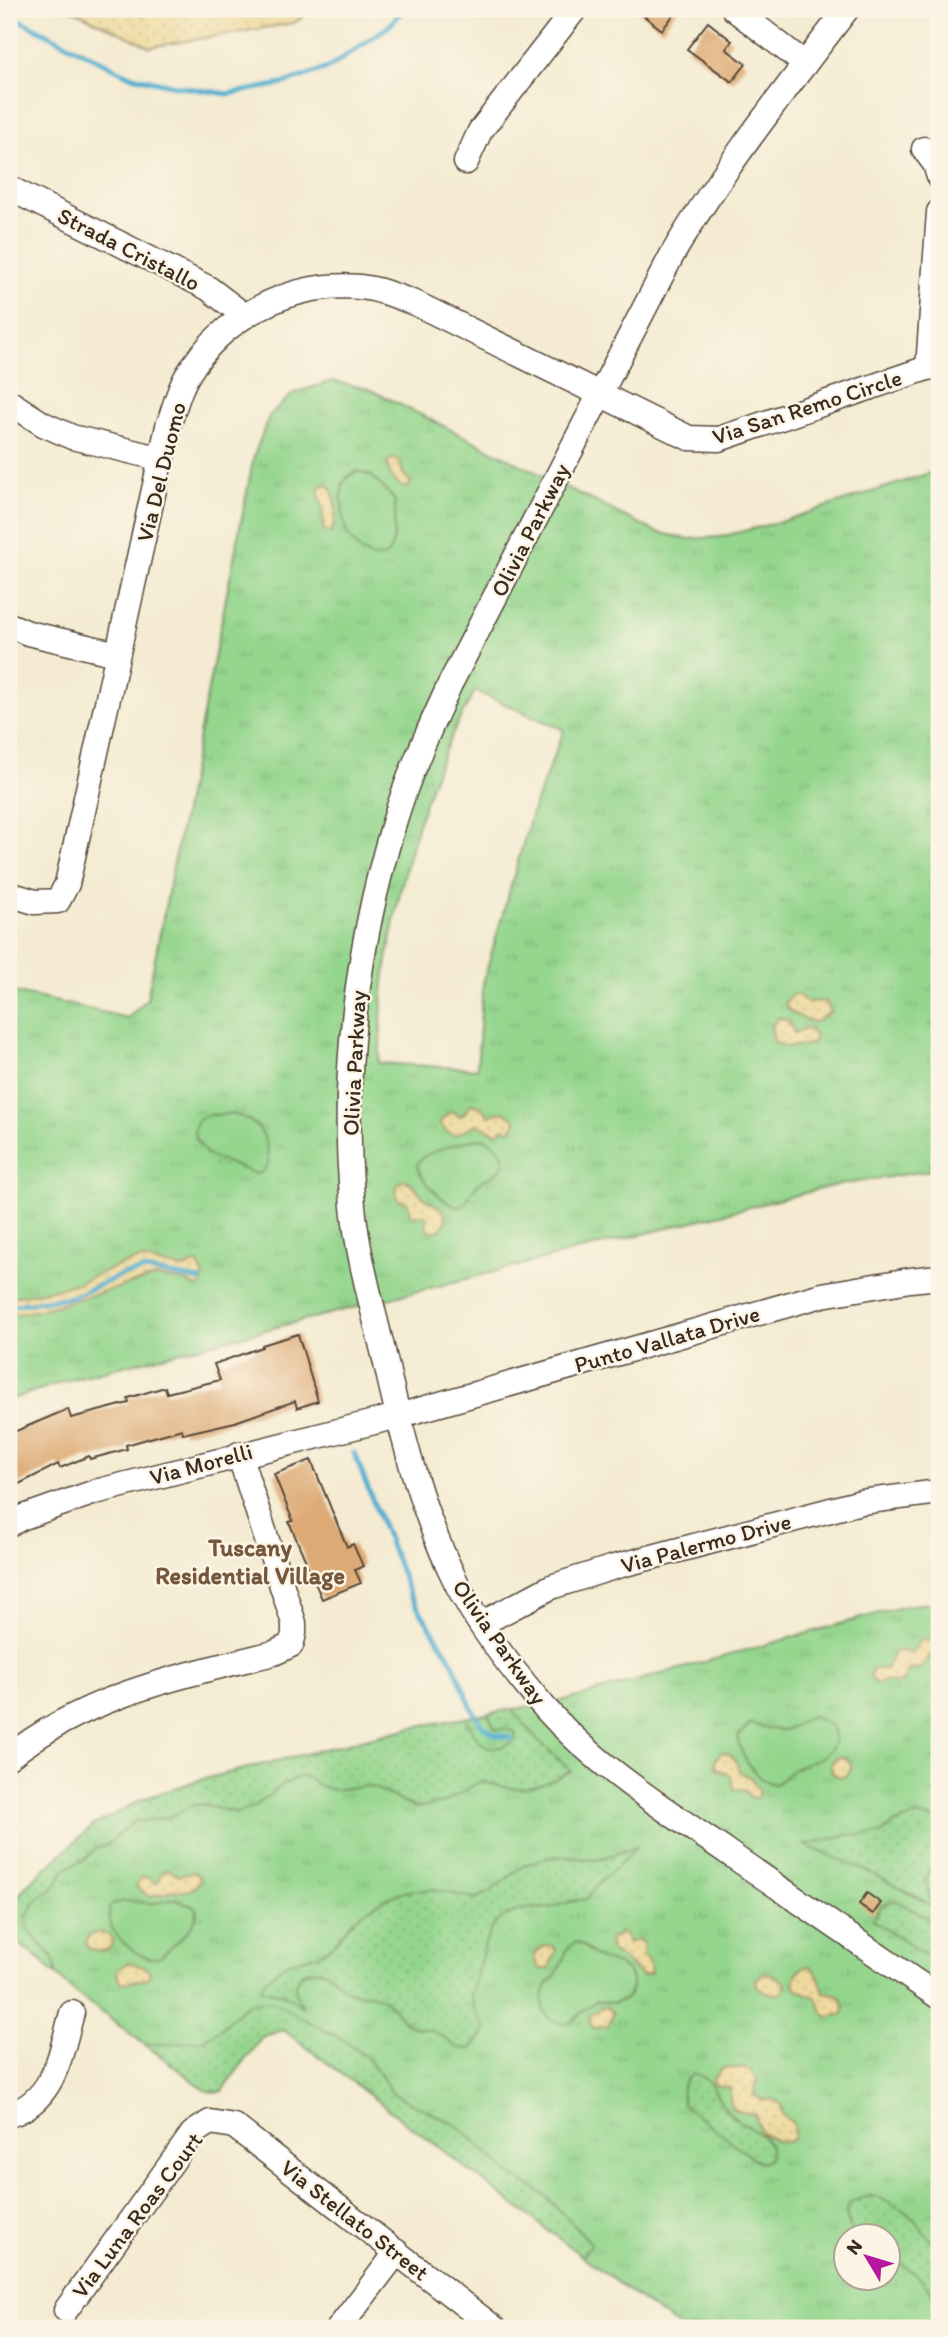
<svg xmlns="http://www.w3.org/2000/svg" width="948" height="2337" viewBox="0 0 948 2337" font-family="Itim,sans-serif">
<defs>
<pattern id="grass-tufts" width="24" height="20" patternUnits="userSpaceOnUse" patternTransform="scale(1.75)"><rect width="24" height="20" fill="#94d68e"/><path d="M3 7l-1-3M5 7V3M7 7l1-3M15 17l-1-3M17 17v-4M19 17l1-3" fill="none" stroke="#80b87a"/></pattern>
<pattern id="sand-dots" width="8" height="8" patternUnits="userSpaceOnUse" patternTransform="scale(1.75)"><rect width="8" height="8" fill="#eeda9e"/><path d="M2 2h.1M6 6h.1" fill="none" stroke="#cdbb88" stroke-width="1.8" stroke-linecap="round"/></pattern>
<pattern id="garden-dots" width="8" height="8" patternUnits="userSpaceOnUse" patternTransform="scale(1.75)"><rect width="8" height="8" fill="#94d68e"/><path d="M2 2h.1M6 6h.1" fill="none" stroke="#80b87a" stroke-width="1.8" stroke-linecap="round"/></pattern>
</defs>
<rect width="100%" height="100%" fill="#fcf5e5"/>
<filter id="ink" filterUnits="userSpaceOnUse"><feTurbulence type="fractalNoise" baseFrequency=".0143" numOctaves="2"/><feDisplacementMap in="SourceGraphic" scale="14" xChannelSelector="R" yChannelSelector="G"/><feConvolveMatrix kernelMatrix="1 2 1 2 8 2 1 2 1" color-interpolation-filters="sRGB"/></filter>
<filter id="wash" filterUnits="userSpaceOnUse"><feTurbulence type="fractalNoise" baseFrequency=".00686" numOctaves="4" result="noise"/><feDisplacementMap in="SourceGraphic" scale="28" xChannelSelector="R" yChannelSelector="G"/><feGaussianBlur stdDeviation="1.57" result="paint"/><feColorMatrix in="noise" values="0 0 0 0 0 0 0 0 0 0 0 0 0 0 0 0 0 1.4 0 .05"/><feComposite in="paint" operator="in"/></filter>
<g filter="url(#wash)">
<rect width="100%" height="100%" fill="#f4ebd2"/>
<g fill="url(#grass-tufts)" stroke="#688056" stroke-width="2" fill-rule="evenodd">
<path d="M332 381 369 389 656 532 688 539 720 537 783 521 939 470V1169L832 1186 68 1380 9 1400V991L128 1018 147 999 254 456 269 416 294 393ZM475 691 564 730 533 809 483 983 477 1069 379 1063C381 1029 381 994 387 961 401 871 428 770 475 691Z"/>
<path d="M939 1602V2328H681L631 2293 284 2030 263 2036 221 2092 207 2091 73 1991 42 1961 9 1936V1909L27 1885 94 1825 141 1800 196 1781 414 1727 571 1699 905 1606ZM846 2236H888V2278H846Z"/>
</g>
<g fill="url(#sand-dots)" stroke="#94825e" stroke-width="2">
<path d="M70 9H315L294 23 150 47Z"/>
<path d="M393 458 399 461 404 475 411 482 408 488C396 487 387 473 388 462Z"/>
<path d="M323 485 327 484C338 494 338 522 330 533L323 529C324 516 322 503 318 491Z"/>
<path d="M793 994 800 996 806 1002 826 1001 830 1012 816 1022C806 1021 787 1013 785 1003Z"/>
<path d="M779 1017 788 1020 794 1033 805 1028 811 1030 815 1038 811 1044 787 1047 774 1042 771 1026Z"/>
<path d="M471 1104 482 1107 489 1116 503 1111 513 1117 516 1122 511 1130 504 1128 497 1133 476 1124C461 1131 454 1144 440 1124L442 1119 451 1112 462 1116Z"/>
<path d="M404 1180C414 1184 416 1188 422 1196 430 1207 444 1201 446 1221L440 1230 430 1232 426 1227 427 1218 423 1215 412 1216 407 1202 398 1200 396 1195 397 1185Z"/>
<path d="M141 1259 183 1269 197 1263 204 1276 201 1284 196 1287 185 1281 155 1277 36 1311 9 1315V1297C31 1294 53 1291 74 1284 97 1276 117 1264 141 1259Z"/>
<path d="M928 1639 939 1641V1653L930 1656 921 1668 909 1669 902 1682 897 1684 886 1681 876 1684 870 1677 873 1669H886L895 1651C913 1650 907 1660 921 1640Z"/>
<path d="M721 1752C732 1752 737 1762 739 1771L751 1778 760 1792 757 1798 750 1797 746 1791 734 1789 731 1776 716 1768 715 1761Z"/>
<circle cx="841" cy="1767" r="10"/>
<path d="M168 1869 179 1876 194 1872 200 1877C197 1893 185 1892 171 1890L167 1893 150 1897 136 1887 141 1877H146L155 1883 158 1882 161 1872Z"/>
<path d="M99 1932 109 1935 113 1942C107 1954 99 1953 88 1948L86 1943 89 1936Z"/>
<path d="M620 1932 626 1936 628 1943 638 1939 644 1943 643 1954 650 1964 651 1973 642 1976 625 1960 611 1951 609 1941 611 1938 616 1937Z"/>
<path d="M551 1945 556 1950 549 1969H541L537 1966 534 1956 542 1947Z"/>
<path d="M129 1962 148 1969 150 1976 147 1979 122 1983 118 1979 117 1970Z"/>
<path d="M810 1966 818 1975 824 1992 836 1994 842 1999 844 2011 841 2015 826 2017 815 1997 798 1990 794 1984C795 1974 799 1967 810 1966Z"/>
<path d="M764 1973C772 1973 781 1978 786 1984L781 1994H771L757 1987 756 1979Z"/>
<path d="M603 2007H607L613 2013 608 2027 593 2028 589 2022 591 2014Z"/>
<path d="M727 2067C740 2071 749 2064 757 2079L754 2094 761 2100C770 2099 776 2098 782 2106V2115L793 2123 794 2137 789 2142 777 2141 761 2133 755 2115C734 2108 729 2117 730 2088L715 2085 713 2079 721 2069Z"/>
</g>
<g fill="#94d68e" stroke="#688056" stroke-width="2">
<path d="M358 471 372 476 394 499C397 510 394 520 394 531 393 574 361 559 347 533 343 524 343 515 342 506 341 488 339 479 358 471Z"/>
<path d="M231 1114C260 1120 268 1135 268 1164L262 1172 256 1174 207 1155 196 1139 194 1130 198 1120 208 1115Z"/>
<path d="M482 1138C497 1143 514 1159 496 1173 490 1178 483 1179 477 1185 471 1191 468 1200 461 1207 446 1207 421 1180 417 1166 419 1161 418 1160 423 1157 429 1152 474 1138 482 1138Z"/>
<path d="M813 1716 831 1726 835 1740C828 1761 811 1759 794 1769 788 1773 783 1779 776 1784 757 1783 742 1757 738 1741L739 1735 750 1724C760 1725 770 1730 780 1730 792 1731 802 1718 813 1716Z"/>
<path d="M176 1899 197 1908C198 1930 174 1942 161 1957 144 1963 122 1944 113 1930 109 1923 109 1914 109 1907 123 1896 138 1904 154 1903 161 1902 169 1900 176 1899Z"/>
<path d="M575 1942C585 1945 589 1952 597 1957 610 1964 629 1963 632 1981 633 1989 630 1995 624 2000L613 2003 595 2001 568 2024C548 2024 537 2009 545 1989 547 1982 555 1978 558 1971 565 1960 563 1950 575 1942Z"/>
</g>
<g fill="url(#garden-dots)" stroke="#688056" stroke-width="2">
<path d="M511 1709 538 1740 571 1771C533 1790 523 1794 481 1781L443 1803 416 1808 375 1788 364 1786 331 1790 316 1784 310 1778 299 1777 285 1783 255 1806 237 1813 201 1804 188 1807 168 1818 133 1822 108 1844 95 1849 85 1859 65 1869 53 1889 38 1898 26 1917 30 1931 53 1958 57 1976 42 1961 9 1936V1909L27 1885 94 1825 141 1800 196 1781 414 1727 465 1718C479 1743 486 1758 516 1740L515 1732 506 1729H495L488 1714Z"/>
<path d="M918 1815 939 1821V1865L930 1869 925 1881 933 1906 867 1871 805 1845 846 1835 881 1834 893 1824Z"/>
<path d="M636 1847C624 1863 593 1885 587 1899 576 1900 567 1903 556 1906 547 1909 537 1908 528 1909 490 1914 488 1935 479 1966 470 1998 465 1997 485 2026L484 2034 470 2049C450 2049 448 2037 433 2031 426 2028 418 2029 412 2026 399 2019 393 2004 380 1997 369 1992 359 1996 348 1991 336 1985 331 1967 313 1970 306 1972 303 1971 299 1977 291 1987 297 1996 302 2006L284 1994 260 1989 266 1979 286 1964 321 1953 333 1945 355 1918 385 1899 402 1892 434 1889 475 1899 488 1893 523 1866 542 1859 558 1856 597 1860Z"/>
<path d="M895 1900 929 1919 939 1920V1963L872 1920 882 1905Z"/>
<path d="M273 2001 303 2019 342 2039 365 2056 378 2071 392 2093 458 2126 510 2174 545 2195 591 2243 582 2256 284 2030 263 2036 221 2092 207 2091 145 2044H176L203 2040 220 2030 248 2003Z"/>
<path d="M693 2074C713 2077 716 2097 726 2110 736 2124 760 2128 769 2145 772 2150 770 2156 768 2161L760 2162 752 2158 683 2104C680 2091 681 2082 693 2074Z"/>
<path d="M872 2196 889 2202 903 2210 916 2221 939 2251V2304C927 2282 911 2267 889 2258L888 2236 853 2235C842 2209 842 2201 872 2196Z"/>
</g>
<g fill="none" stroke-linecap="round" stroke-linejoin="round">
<g stroke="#51afd0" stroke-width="5">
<path d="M9 15 128 75 175 86 228 94 282 84 330 67 389 26 404 9"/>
<path d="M9 1306 71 1297 122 1275 145 1270 200 1280"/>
<path d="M354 1453 410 1595 453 1663 472 1709 482 1725 493 1734 511 1738"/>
</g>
</g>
<g id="blocks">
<g fill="#ddaa74">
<path d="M635 9H678L662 30Z"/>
<path d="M708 22 732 41 726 49 746 64 732 82 687 49Z"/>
<path d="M298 1334 318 1401 297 1408 295 1401 235 1422 183 1434 182 1429 126 1445 127 1449 90 1459 89 1456 60 1468 58 1464 9 1489V1434L68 1409 71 1418 129 1403 128 1398 165 1387 167 1393 220 1380 214 1364 262 1347V1345Z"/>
<path d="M311 1460 347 1547 353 1544 363 1566 355 1570 361 1583 322 1599 289 1522 293 1521 274 1474Z"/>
<path d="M867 1893 881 1903 873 1914 859 1904Z"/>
</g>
</g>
</g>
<g filter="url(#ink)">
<use href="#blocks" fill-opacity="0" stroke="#574739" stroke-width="2"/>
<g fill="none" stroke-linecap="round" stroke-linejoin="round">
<g stroke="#574739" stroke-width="27">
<g id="minor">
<path d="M734 9 805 64"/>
<path d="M847 9C786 89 723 168 672 255L450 684C429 730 408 775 394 823 357 946 340 1078 353 1206 358 1260 375 1315 387 1368 404 1443 423 1517 458 1586 480 1629 513 1671 545 1708 597 1767 666 1810 730 1854 800 1902 869 1950 939 1997"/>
<path d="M924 149 935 164 939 177"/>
<path d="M466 162 480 131 575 9"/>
<path d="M9 188 208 288 245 316"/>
<path d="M928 368 939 212"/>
<path d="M9 402 43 424 72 437 162 459"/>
<path d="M9 625 28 633 117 654"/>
<path d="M9 894 35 902 58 901 67 884 168 426C174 410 178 391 187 376 222 316 292 281 360 287 380 289 399 297 417 304L689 438 719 439 939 364"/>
<path d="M9 1525 21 1518 95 1492 398 1416 822 1295 910 1280 939 1277"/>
<path d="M481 1624 551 1587 614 1567 861 1502 939 1492"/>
<path d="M9 1757C86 1695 181 1676 274 1653L291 1645 294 1634V1623L239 1454"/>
<path d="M9 2115C55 2100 60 2055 72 2013"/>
<path d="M66 2310 193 2133 210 2122 234 2126 494 2328"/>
<path d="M339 2328 397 2252"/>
</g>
</g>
<use href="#minor" stroke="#fff" stroke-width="24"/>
</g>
</g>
<g text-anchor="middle" stroke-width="5" stroke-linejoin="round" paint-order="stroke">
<g font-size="23" fill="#3b2a1e" stroke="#fcf5e5">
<text transform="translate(129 249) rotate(27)" y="8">Strada Cristallo</text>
<text transform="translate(807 407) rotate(-18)" y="8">Via San Remo Circle</text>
<text transform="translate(161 472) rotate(-76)" y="8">Via Del Duomo</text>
<text transform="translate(530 530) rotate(-63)" y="8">Olivia Parkway</text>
<text transform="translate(354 1063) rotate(-87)" y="8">Olivia Parkway</text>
<text transform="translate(667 1339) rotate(-16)" y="8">Punto Vallata Drive</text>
<text transform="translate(201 1464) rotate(-15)" y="8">Via Morelli</text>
<text transform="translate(706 1543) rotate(-15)" y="8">Via Palermo Drive</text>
<text transform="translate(500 1642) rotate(55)" y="8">Olivia Parkway</text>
<text transform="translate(137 2215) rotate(-53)" y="8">Via Luna Roas Court</text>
<text transform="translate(355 2220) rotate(38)" y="8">Via Stellato Street</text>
</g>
<g font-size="24" font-weight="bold" fill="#74573c" stroke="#fcf5e5">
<text x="250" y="1556">Tuscany<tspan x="250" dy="28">Residential Village</tspan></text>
</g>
</g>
<rect width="948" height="2337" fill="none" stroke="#fcf5e5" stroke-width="35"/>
<g transform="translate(867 2257) rotate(308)"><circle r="33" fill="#fcf5e5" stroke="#afa495" stroke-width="2"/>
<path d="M0-5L12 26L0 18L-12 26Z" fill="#b5179e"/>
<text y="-10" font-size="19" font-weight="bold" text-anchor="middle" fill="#3b2a1e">N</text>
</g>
</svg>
